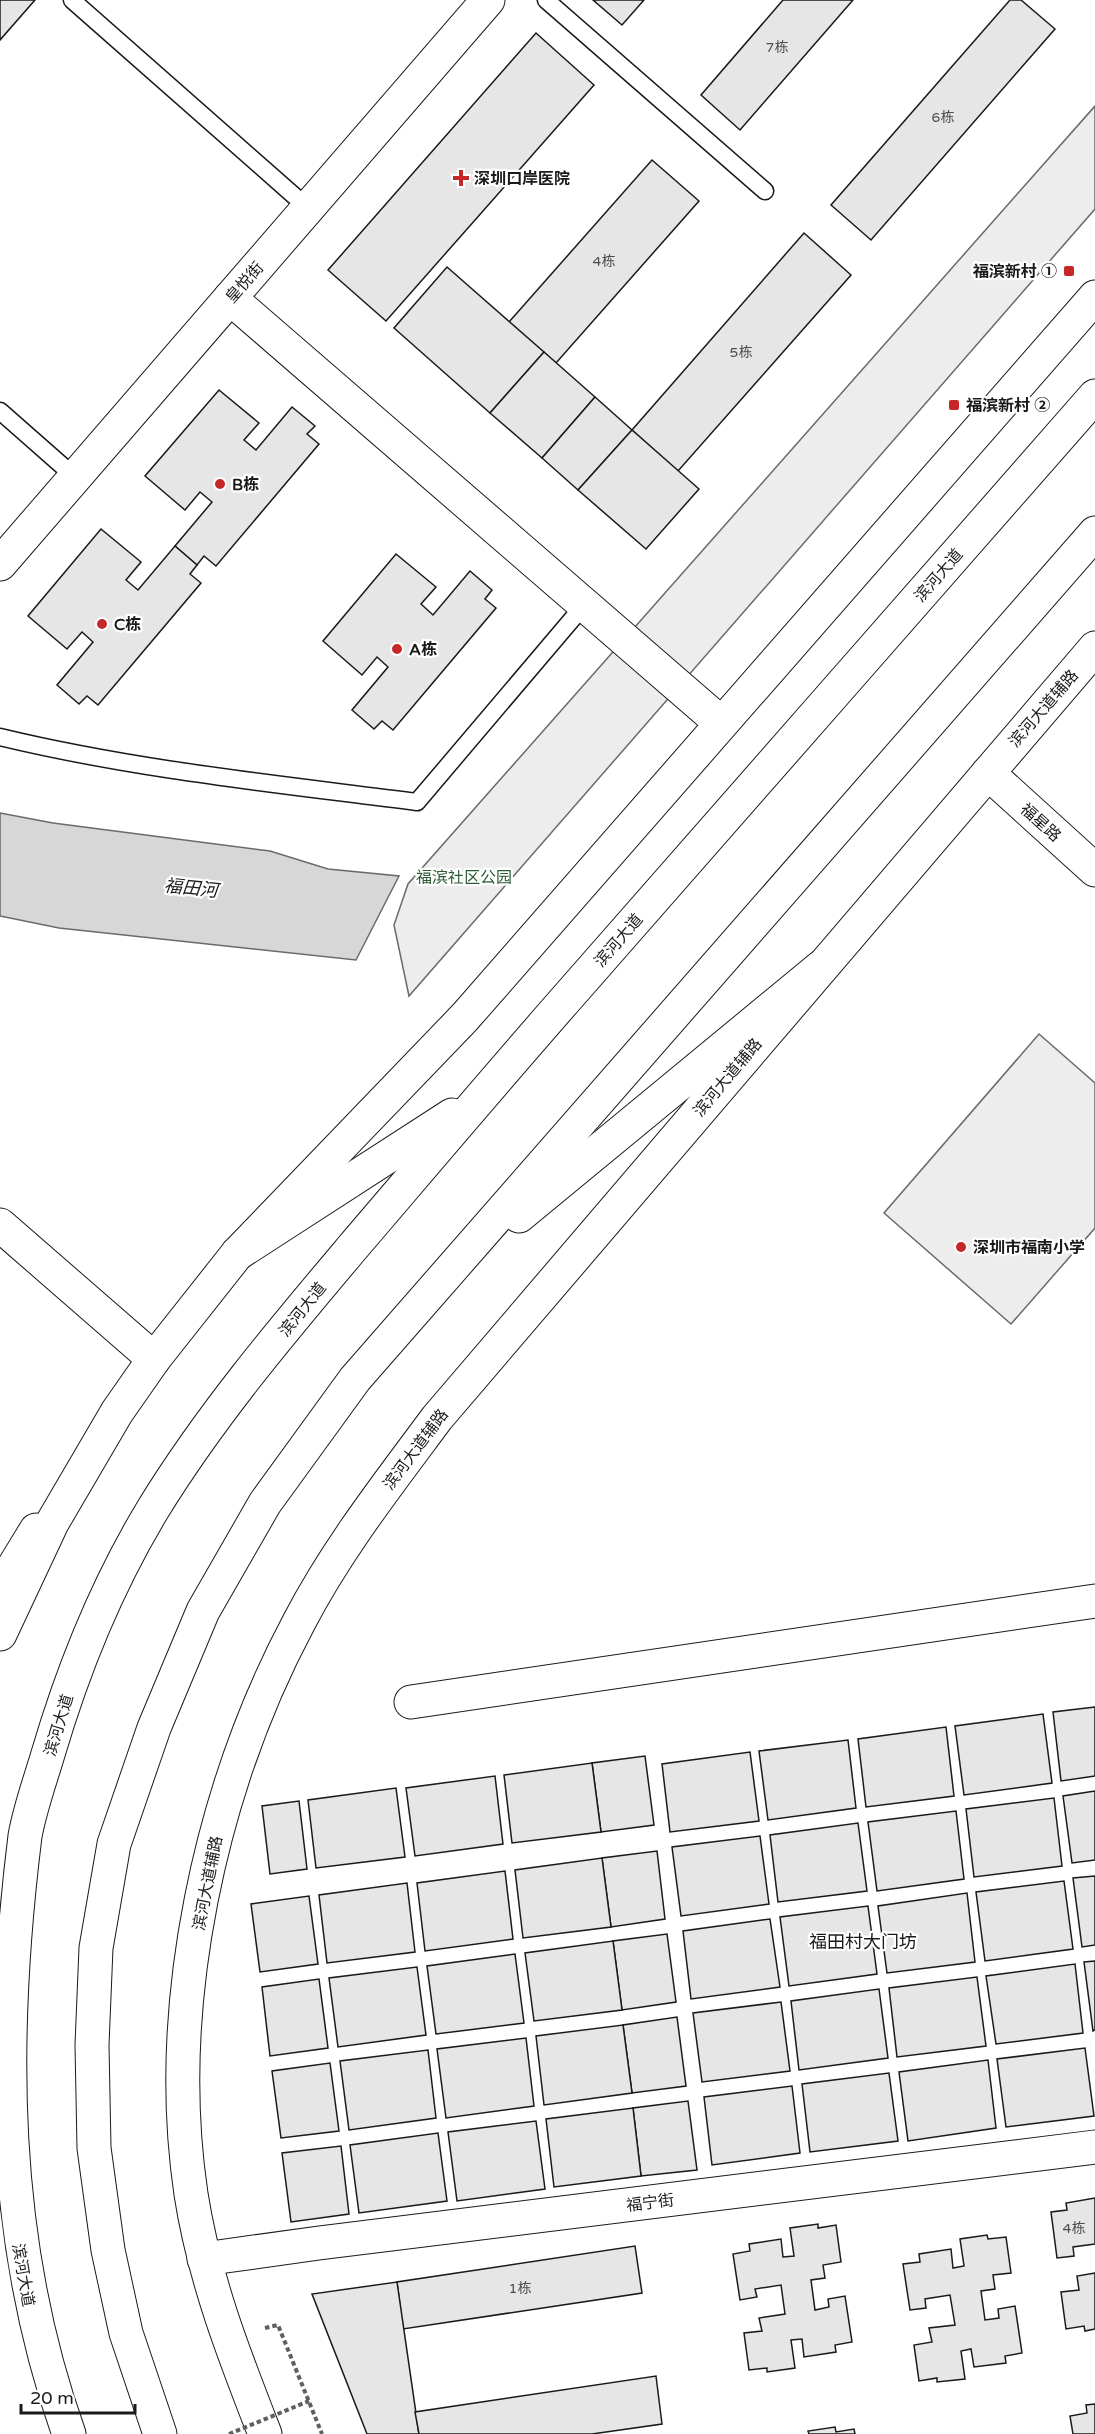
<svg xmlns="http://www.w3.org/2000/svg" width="1095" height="2434" viewBox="0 0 1095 2434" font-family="'Varela Round','Noto Sans SC',sans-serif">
<rect width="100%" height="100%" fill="#fff"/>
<g fill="#ededed" stroke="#6a6a6a" stroke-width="1.5">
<path d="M1095 106V209L409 996 394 925 408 884Z"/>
<path d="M1039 1034 1095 1083V1228L1011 1324 884 1213Z"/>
</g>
<path fill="#d7d7d7" stroke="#6a6a6a" stroke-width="1.5" d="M0 813 53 823 270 851 328 869 399 876 356 960 59 928 0 916Z"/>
<g fill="#e6e6e6" stroke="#1a1a1a" stroke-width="1.5">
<path d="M0 0H35L0 40Z"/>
<path d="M593 0H644L622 25Z"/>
<path d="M783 0H853L740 130 701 95Z"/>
<path d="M1010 0H1021L1055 29 871 240 831 205Z"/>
<path d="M536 33 594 85 386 321 328 270Z"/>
<path d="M652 160 699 201 556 363 509 322Z"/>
<path d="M804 233 851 275 678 471 632 430Z"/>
<path d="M447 267 544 352 490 413 394 328Z"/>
<path d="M544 352 595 397 542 458 490 413Z"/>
<path d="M219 390 259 423 244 440 256 450 292 407 315 426 307 434 319 444 216 566 204 556 197 565 175 546 212 502 200 492 185 510 145 476Z"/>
<path d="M595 397 632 430 578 490 542 458Z"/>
<path d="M632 430 699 489 646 549 578 490Z"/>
<path d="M101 529 141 562 126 580 138 590 175 546 197 565 190 574 201 583 98 705 87 696 79 704 57 685 93 642 82 632 67 649 28 616Z"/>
<path d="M396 554 436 587 421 604 433 615 470 571 492 590 485 599 496 608 393 730 382 721 374 729 352 710 388 667 377 657 362 675 323 641Z"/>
<path d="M1095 1707V1776L1061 1781 1053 1712Z"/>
<path d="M1043 1714 1052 1783 964 1795 955 1726Z"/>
<path d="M946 1727 954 1796 866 1807 858 1739Z"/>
<path d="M848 1740 856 1808 768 1820 759 1751Z"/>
<path d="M750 1752 759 1821 670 1832 662 1764Z"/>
<path d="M645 1756 654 1825 601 1832 592 1763Z"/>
<path d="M592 1763 601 1832 512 1843 504 1775Z"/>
<path d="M495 1776 503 1844 415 1856 406 1788Z"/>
<path d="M396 1788 405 1857 316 1868 308 1800Z"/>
<path d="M1095 1791V1860L1072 1863 1063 1796Z"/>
<path d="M1054 1798 1062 1866 974 1877 966 1809Z"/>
<path d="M299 1801 307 1869 270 1874 262 1806Z"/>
<path d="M956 1811 964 1879 877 1891 868 1822Z"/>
<path d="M858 1823 867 1891 778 1902 770 1835Z"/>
<path d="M760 1836 769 1904 681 1916 672 1847Z"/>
<path d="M657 1851 665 1919 611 1927 602 1858Z"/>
<path d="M602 1858 611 1927 523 1938 515 1870Z"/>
<path d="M505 1871 513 1939 425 1951 417 1883Z"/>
<path d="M1095 1876V1945L1082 1947 1073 1878Z"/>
<path d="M1064 1881 1073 1949 985 1961 976 1892Z"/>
<path d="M407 1883 415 1952 327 1963 319 1895Z"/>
<path d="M967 1893 975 1962 887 1973 878 1906Z"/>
<path d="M309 1896 318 1964 260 1972 251 1904Z"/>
<path d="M868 1906 877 1974 789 1986 780 1917Z"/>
<path d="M770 1919 780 1987 691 1999 683 1931Z"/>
<path d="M667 1934 676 2002 622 2010 613 1941Z"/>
<path d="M613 1941 622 2010 534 2021 525 1953Z"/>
<path d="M515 1954 524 2023 436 2034 427 1966Z"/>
<path d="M1095 1961V2030L1093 2031 1084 1962Z"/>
<path d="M1075 1964 1083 2033 996 2044 986 1976Z"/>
<path d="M417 1967 426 2035 338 2047 329 1978Z"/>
<path d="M977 1977 986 2046 897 2057 889 1988Z"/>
<path d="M319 1979 328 2048 270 2056 262 1987Z"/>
<path d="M879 1989 888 2058 799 2070 791 2001Z"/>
<path d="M781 2002 790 2071 702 2082 693 2013Z"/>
<path d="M677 2017 686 2086 632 2093 623 2025Z"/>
<path d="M623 2025 632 2093 544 2105 536 2036Z"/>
<path d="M526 2038 534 2106 446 2118 437 2049Z"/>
<path d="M1085 2048 1094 2116 1006 2127 997 2059Z"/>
<path d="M428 2050 436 2118 349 2130 340 2061Z"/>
<path d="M988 2060 996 2128 908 2141 899 2072Z"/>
<path d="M330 2063 339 2131 281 2138 272 2071Z"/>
<path d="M889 2073 898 2141 810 2152 802 2084Z"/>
<path d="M792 2086 800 2153 712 2165 704 2097Z"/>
<path d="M688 2101 697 2170 641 2176 633 2108Z"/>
<path d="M633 2108 641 2176 554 2187 546 2119Z"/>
<path d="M536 2121 545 2189 457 2201 448 2132Z"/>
<path d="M438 2133 447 2201 359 2213 350 2145Z"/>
<path d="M341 2146 349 2214 291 2222 282 2153Z"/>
<path d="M1095 2198V2244L1073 2247 1074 2256 1057 2258 1051 2212 1067 2210 1066 2203Z"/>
<path d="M818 2224V2228L836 2225 841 2262 823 2265 825 2278 811 2280 815 2310 829 2307 828 2299 845 2296 852 2342 835 2345 836 2352 804 2357 802 2339 791 2340 795 2368 767 2372V2368L749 2370 744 2333 762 2331 759 2318 785 2314 781 2285 755 2289 757 2297 740 2300 733 2254 750 2251 749 2244 781 2239 783 2257 794 2256 790 2228Z"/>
<path d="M987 2235 988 2239 1006 2237 1011 2273 993 2275 995 2289 981 2291 985 2320 999 2318 998 2309 1015 2306 1022 2353 1005 2356 1006 2363 974 2367 971 2349 961 2351 965 2379 937 2382V2378L919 2381 914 2345 932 2342 929 2328 955 2325 950 2295 925 2299 926 2308 910 2310 903 2264 920 2262 919 2254 951 2249 953 2268 964 2266 960 2239Z"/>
<path d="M635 2246 642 2293 403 2329 397 2282Z"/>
<path d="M1095 2273V2329L1085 2331 1084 2326 1066 2329 1061 2292 1079 2290 1077 2276Z"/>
<path d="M397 2282 419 2434H367L312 2294Z"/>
<path d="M656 2376 662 2424 592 2434H419L415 2412Z"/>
<path d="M1095 2404V2434H1073L1070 2416 1087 2413 1086 2405Z"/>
<path d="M835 2427 836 2432 854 2429 855 2434H809L808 2431Z"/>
</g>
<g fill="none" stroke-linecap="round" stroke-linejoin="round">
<g stroke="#1a1a1a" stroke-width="19">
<g id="service">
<path d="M72 0 308 208"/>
<path d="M546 0 765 191"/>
<path d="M0 411 75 477"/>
<path d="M0 737C137 770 278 784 417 802L585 604"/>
</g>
</g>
<g stroke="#1a1a1a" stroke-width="35">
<g id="minor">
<path d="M230 298 721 723"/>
<path d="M0 564 488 0"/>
<path d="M0 1225 154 1359"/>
<path d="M0 1589 36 1530"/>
<path d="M411 1702 1095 1601"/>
<path d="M204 2259 319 2243 1095 2147"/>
</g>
</g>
<g stroke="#1a1a1a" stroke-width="35">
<path id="secondary" d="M988 773 1095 870"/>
</g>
<g stroke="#1a1a1a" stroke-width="35">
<g id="primary">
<path d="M0 1634 52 1523 117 1412 154 1359 237 1254 465 1017 1095 297"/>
<path d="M265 2434C234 2355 204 2278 191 2194 163 2006 210 1789 299 1622 337 1549 388 1484 437 1418L1095 648"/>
</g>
</g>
<g stroke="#1a1a1a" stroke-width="35">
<g id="trunk">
<path d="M519 1216 821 967"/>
<path d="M237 1254 452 1115"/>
<path d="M69 2434C0 2242 0 2037 25 1836 30 1808 40 1781 48 1754 73 1669 107 1585 153 1509 210 1416 282 1331 352 1248 423 1165 494 1081 566 999 742 798 919 597 1095 396"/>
<path d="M160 2434 126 2333 108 2250 94 2148 92 2045 96 1948 114 1844 154 1728 203 1611 265 1503 355 1379 1095 533"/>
</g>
</g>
<path stroke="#5f5f5f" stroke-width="4" stroke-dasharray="4.5 3" stroke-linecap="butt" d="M265 2328 278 2325 322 2434"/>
<use href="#service" stroke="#fff" stroke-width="16"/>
<use href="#minor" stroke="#fff" stroke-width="33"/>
<use href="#secondary" stroke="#fff" stroke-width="33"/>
<use href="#primary" stroke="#fff" stroke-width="33"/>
<use href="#trunk" stroke="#fff" stroke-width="33"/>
<path stroke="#5f5f5f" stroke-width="4" stroke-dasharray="4.5 3" stroke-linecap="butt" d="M229 2434 309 2401"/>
</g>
<g fill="#c62828" stroke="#fff" stroke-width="2">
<path d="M458 169h6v6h6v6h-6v6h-6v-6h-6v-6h6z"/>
<rect x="1063" y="265" width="12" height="12" rx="3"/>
<rect x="948" y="399" width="12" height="12" rx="3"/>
<circle cx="220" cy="484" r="6"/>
<circle cx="102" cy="624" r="6"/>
<circle cx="397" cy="649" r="6"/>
<circle cx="961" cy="1247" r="6"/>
</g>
<g text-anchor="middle" stroke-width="4.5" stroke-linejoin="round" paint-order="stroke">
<g font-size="14" fill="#4d4d4d">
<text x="777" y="52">7栋</text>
<text x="943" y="122">6栋</text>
<text x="604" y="266">4栋</text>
<text x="741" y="357">5栋</text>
<text x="1074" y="2233">4栋</text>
<text x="520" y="2293">1栋</text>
</g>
<g font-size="16" font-weight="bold" fill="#1a1a1a" stroke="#fff" text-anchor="start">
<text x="474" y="184">深圳口岸医院</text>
<text x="1057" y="277" text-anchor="end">福滨新村 ①</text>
<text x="966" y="411">福滨新村 ②</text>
<text x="232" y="490">B栋</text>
<text x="114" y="630">C栋</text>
<text x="409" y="655">A栋</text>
<text x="973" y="1253">深圳市福南小学</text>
</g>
<g font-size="16" fill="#1a1a1a" stroke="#fff">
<text transform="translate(244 282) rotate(-49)" y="6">皇悦街</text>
<text transform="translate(938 575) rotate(-49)" y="6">滨河大道</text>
<text transform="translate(1043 708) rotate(-49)" y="6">滨河大道辅路</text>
<text transform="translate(1041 822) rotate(42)" y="6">福星路</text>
<text transform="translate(618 940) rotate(-49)" y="6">滨河大道</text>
<text transform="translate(727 1077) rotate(-50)" y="6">滨河大道辅路</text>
<text transform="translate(302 1309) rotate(-51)" y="6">滨河大道</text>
<text transform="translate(415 1449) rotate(-53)" y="6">滨河大道辅路</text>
<text transform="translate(58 1725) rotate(-73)" y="6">滨河大道</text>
<text transform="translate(207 1883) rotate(-79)" y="6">滨河大道辅路</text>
<text transform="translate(650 2202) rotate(-7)" y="6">福宁街</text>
<text transform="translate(24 2275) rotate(80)" y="6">滨河大道</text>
</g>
<g font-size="16" fill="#2b5a34" stroke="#fff">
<text x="464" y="883">福滨社区公园</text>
</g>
<g font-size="18" font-style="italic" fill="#1a1a1a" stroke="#fff">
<text transform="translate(191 888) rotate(6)" y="6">福田河</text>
</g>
<g font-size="18" fill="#1a1a1a" stroke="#fff">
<text x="863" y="1948">福田村大门坊</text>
</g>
</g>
<path d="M21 2404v9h114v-9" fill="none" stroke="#1a1a1a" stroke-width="3"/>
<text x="30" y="2404" font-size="18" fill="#1a1a1a" stroke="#ffffff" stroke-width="4.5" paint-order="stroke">20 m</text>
</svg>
